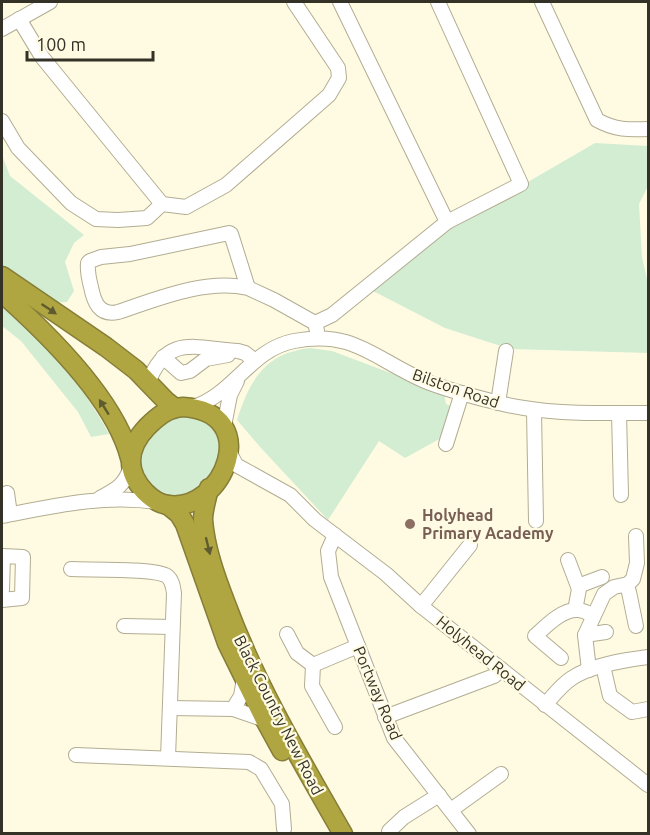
<svg xmlns="http://www.w3.org/2000/svg" width="650" height="835" viewBox="0 0 650 835" font-family="Ubuntu,sans-serif">
<rect width="100%" height="100%" fill="#fffbe3"/>
<g fill="#d3edd3">
<path d="M595 143 648 146V186L639 204 642 257 648 284V353L510 349 445 328 373 291 445 230Z"/>
<path d="M2 155 10 176 84 235 74 243 65 262 74 291 67 302 50 303 2 267Z"/>
<path d="M2 305C44 340 83 385 109 434L91 437 78 412 21 341 2 326Z"/>
<path d="M310 348 332 351 444 393 446 404 451 406 443 437 405 458 379 441 328 520 261 448 237 420C250 380 265 353 310 348Z"/>
<path d="M195 414C204 417 207 420 213 427 243 465 181 514 153 489 126 466 149 426 177 416 182 414 190 415 195 414Z"/>
</g>
<g fill="none" stroke-linecap="round" stroke-linejoin="round">
<g stroke="#b2ad92" stroke-width="16">
<g id="minor">
<path d="M438 2 521 184 447 222"/>
<path d="M542 2 597 120C615 130 629 130 648 129"/>
<path d="M2 29 50 2"/>
<path d="M2 121 18 148 71 203 96 219 118 220 147 218 162 204 42 57 19 19"/>
<path d="M162 204 186 207 226 185 329 95 339 78 338 68 294 2"/>
<path d="M248 288C207 278 157 299 118 312 99 316 94 302 91 287 89 279 87 271 88 263L90 261 101 257 130 254 229 233 231 234 248 288 274 300 315 323"/>
<path d="M317 331 315 323 332 315 447 222 340 2"/>
<path d="M163 357 181 373 190 371 206 359 228 355"/>
<path d="M148 383C167 334 194 348 238 351L245 353 255 361"/>
<path d="M498 403 506 351"/>
<path d="M193 407C233 395 251 349 294 341 354 329 375 360 425 381 447 390 471 396 495 402 544 415 597 413 648 413"/>
<path d="M534 411 536 521"/>
<path d="M619 413 621 495"/>
<path d="M224 426 230 395 237 381"/>
<path d="M446 444 462 393"/>
<path d="M229 451 236 465 290 495 315 520 386 574 421 606 648 785"/>
<path d="M7 493 10 514"/>
<path d="M100 498C117 489 125 485 131 466"/>
<path d="M2 516C53 506 104 494 157 502"/>
<path d="M335 535 328 551 331 577 394 738 469 834"/>
<path d="M568 560 579 589 576 605 578 610"/>
<path d="M71 569C88 570 156 568 167 576 172 580 173 586 174 593L168 758"/>
<path d="M626 585 629 592 636 626"/>
<path d="M578 586 602 577"/>
<path d="M2 590 3 556 23 557 22 598 2 600"/>
<path d="M421 606 470 545"/>
<path d="M124 626 172 627"/>
<path d="M287 634 297 653 313 665 358 646"/>
<path d="M585 635 606 632"/>
<path d="M561 658 535 636C546 626 562 609 578 610 583 610 589 614 593 615"/>
<path d="M313 665 312 686 335 727"/>
<path d="M603 666 610 696 632 712 648 709"/>
<path d="M589 670 585 635 604 594 614 587 628 584 633 579 637 563 636 536"/>
<path d="M545 705C553 696 561 685 572 678 591 665 625 660 648 657"/>
<path d="M170 708 233 709 265 720"/>
<path d="M233 709 241 696 244 679"/>
<path d="M385 717 494 676 501 669"/>
<path d="M76 755 249 762 261 769 282 804 284 829"/>
<path d="M451 810 501 774"/>
<path d="M391 834 389 831 404 817 439 795"/>
</g>
</g>
<g stroke="#857d38" stroke-width="21">
<g id="highway">
<path d="M2 276 106 347 136 370 166 401 175 408"/>
<path d="M2 293C47 333 115 399 130 458"/>
<path d="M183 407C264 412 224 513 168 505 159 504 151 498 145 492 124 470 128 447 147 427 158 416 168 408 183 407Z"/>
<path d="M209 488C207 498 203 509 203 520 205 548 216 578 226 604 256 685 300 759 343 834"/>
<path d="M168 505 179 514 185 524 227 643 265 720 282 751"/>
</g>
</g>
<use href="#minor" stroke="#fff" stroke-width="14"/>
<use href="#highway" stroke="#b0a641" stroke-width="18"/>
</g>
<defs><path id="oneway-solid" d="M-6-.8H1V-3.2L6.5 0L1 3.2V.8H-6Z" transform="scale(1.5)"/></defs>
<g fill="#5f5b30">
<use href="#oneway-solid" transform="translate(49 309) rotate(34)"/>
<use href="#oneway-solid" transform="translate(104 407) rotate(-122)"/>
<use href="#oneway-solid" transform="translate(208 546) rotate(76)"/>
</g>
<circle fill="#8d6e63" stroke="#fffbe3" stroke-width="2" cx="410" cy="524" r="6"/>
<g text-anchor="middle" stroke-width="4.5" stroke-linejoin="round" paint-order="stroke">
<g font-size="16" fill="#343227" stroke="#fffbe3">
<text transform="translate(456 388) rotate(19)" y="6">Bilston Road</text>
<text transform="translate(481 653) rotate(39)" y="6">Holyhead Road</text>
<text transform="translate(378 693) rotate(67)" y="6">Portway Road</text>
<text transform="translate(279 715) rotate(63)" y="6">Black Country New Road</text>
</g>
<g font-size="16" font-weight="bold" fill="#785e54" stroke="#fffbe3" text-anchor="start">
<text x="422" y="521">Holyhead<tspan x="422" dy="18">Primary Academy</tspan></text>
</g>
</g>
<rect width="650" height="835" fill="none" stroke="#343227" stroke-width="6"/>
<path d="M27 51v9h126v-9" fill="none" stroke="#343227" stroke-width="3"/>
<text x="36" y="51" font-size="18" fill="#343227" stroke="#fffbe3" stroke-width="4.5" paint-order="stroke">100 m</text>
</svg>
